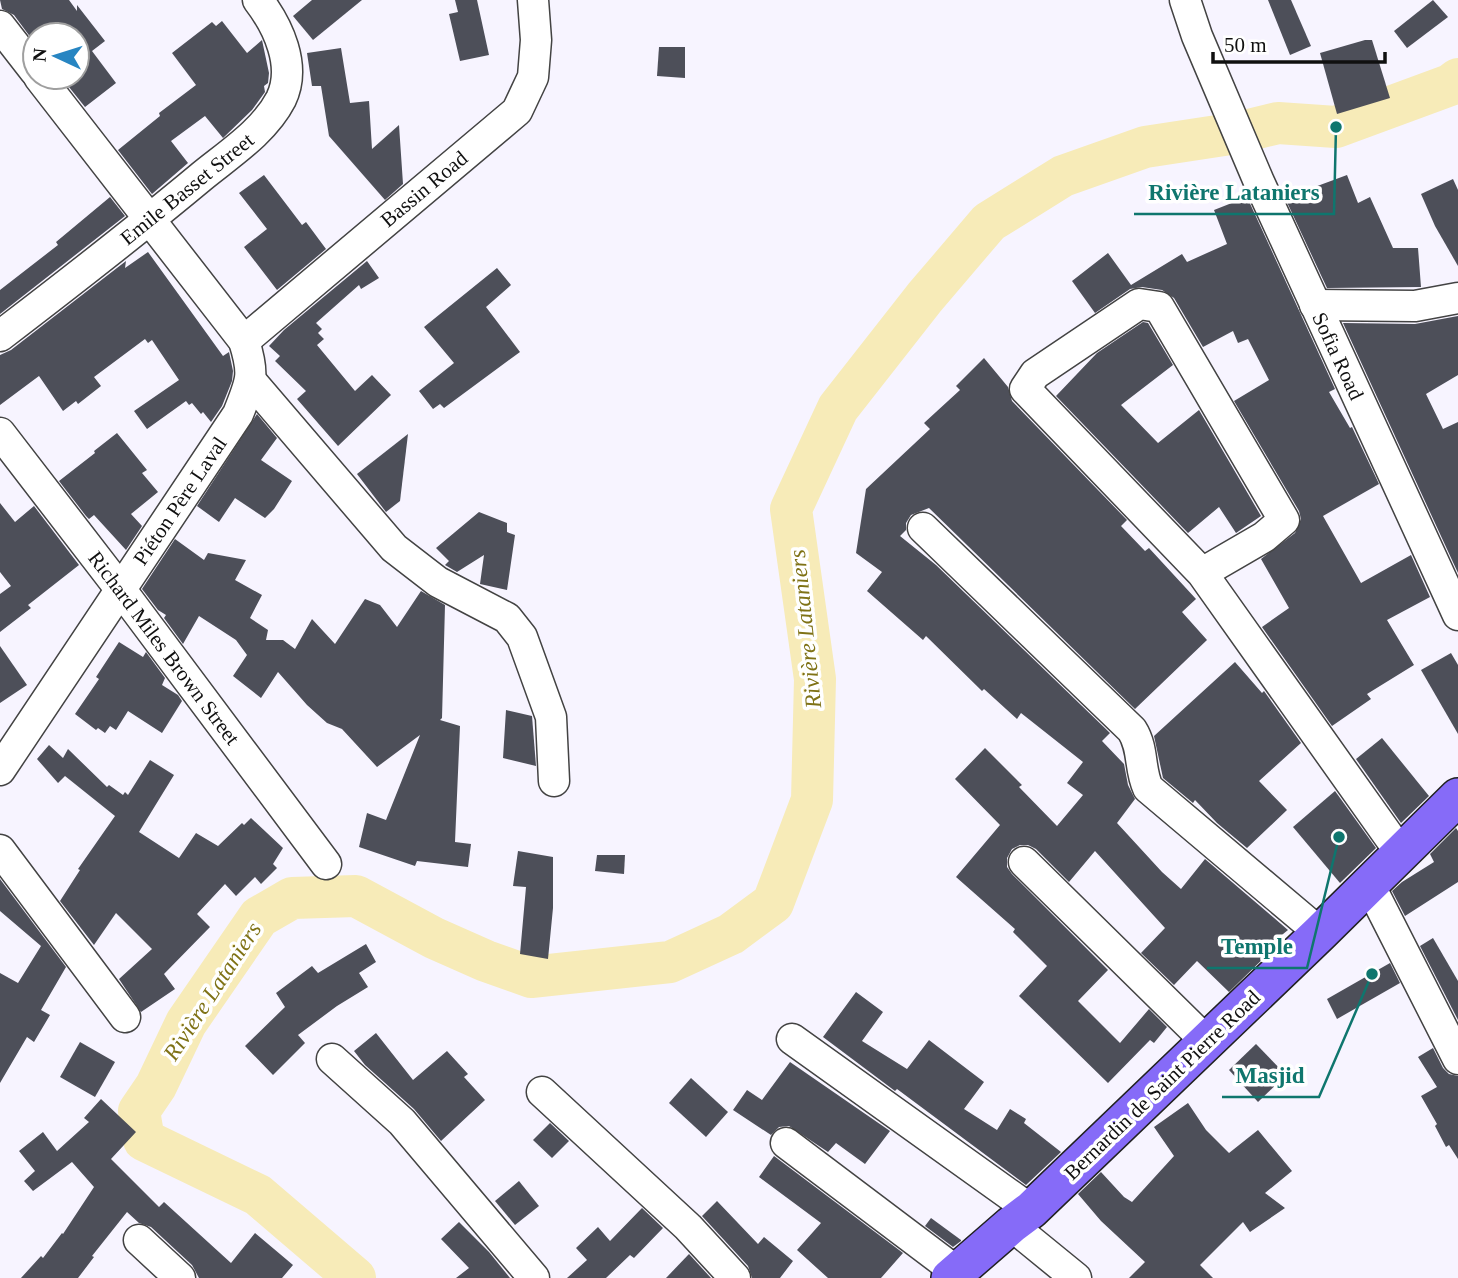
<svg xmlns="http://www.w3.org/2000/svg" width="1458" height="1278" viewBox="0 0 1458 1278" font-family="'Times New Roman',serif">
<rect width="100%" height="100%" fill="#f7f4ff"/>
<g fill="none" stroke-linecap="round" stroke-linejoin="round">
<path stroke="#f7ebb8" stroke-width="42" d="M355 1278 258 1195 144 1140 139 1111 156 1086 186 1023 259 917 292 898 356 896 434 938 486 961 531 977 670 962 731 934 773 903 812 800 815 679 791 509 838 408 925 297 989 222 1063 176 1145 147 1237 133 1278 123 1336 127 1450 85 1458 79"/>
</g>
<g fill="#4d4f59">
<path d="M0 0H69L77 11V5L105 41 92 51 116 83 85 107 61 77H77V35H35L34 42 14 15 2 9Z"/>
<path d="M312 0H362L313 40 293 16Z"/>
<path d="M455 0H477L489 55 460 61 449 14 458 12Z"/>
<path d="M1268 0H1291L1311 46 1290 55Z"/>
<path d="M1433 0 1448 17 1407 48 1394 31Z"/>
<path d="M222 21 247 53 262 40 269 73 268 83 264 86 265 92 252 110 223 138 205 116 171 141 188 163 152 194 118 150 160 116 159 113 196 85 172 53 212 22 216 26Z"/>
<path d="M1365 40H1372L1390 98 1337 114 1320 53Z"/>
<path d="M659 47H685V78L657 76Z"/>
<path d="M341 48 350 103 369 101 372 149 399 125 403 184 385 200 329 136 321 86H312L307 53Z"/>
<path d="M264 175 302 225 306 222 326 249 277 290 244 247 267 229 239 193Z"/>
<path d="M1347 175 1358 203 1370 197 1393 248H1418L1421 287 1327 288 1285 198Z"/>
<path d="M1453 179 1458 190V266L1435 226 1421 194Z"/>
<path d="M110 197 125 216 0 314V290L58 245 56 242Z"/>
<path d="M1247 197 1335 389 1329 392 1350 428 1352 427 1379 484 1323 516 1361 583 1411 555 1430 597 1387 620 1414 665 1367 694 1371 699 1332 726 1262 627 1289 608 1261 559 1295 533 1301 519 1299 511 1234 401 1269 380 1248 339 1238 343 1233 331 1203 347 1174 298 1162 290 1142 287 1130 289 1095 313 1072 281 1108 253 1131 285 1182 254 1187 262 1227 244 1214 210Z"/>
<path d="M148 252 223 356 229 352 233 371 232 381 222 406 211 422 203 412 201 414 192 403 189 405 186 401 147 429 134 411 179 380 152 340 148 343 145 339 94 377 101 386 78 404 76 401 63 411 39 376 0 405V355L11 350 126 261 125 268Z"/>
<path d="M367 261 379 278 361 289 359 285 316 323 322 329 318 333 324 339 317 345 355 391 372 375 391 395 338 446 297 399 306 391 275 361 280 356 269 346 284 330Z"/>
<path d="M497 268 511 285 486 307 520 352 444 408 440 404 433 409 419 391 454 363 424 327Z"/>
<path d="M1458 316V375L1426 394 1443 429 1458 422V573L1343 323 1415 324Z"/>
<path d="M1143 322 1148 323 1173 365 1121 405 1158 443 1199 410 1261 516 1236 533 1219 507 1188 533 1056 396 1097 353Z"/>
<path d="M984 358 1008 387 1012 401 1127 520 1121 526 1145 551 1149 548 1196 599 1182 612 1207 640 1135 709 929 508 911 515 906 523V530L900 536 936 565 1110 733 1102 741 1124 764 1128 785 1135 799 1117 823 1162 872 1181 889 1205 859 1288 930 1272 943 1275 947 1229 992 1197 961 1174 985 1141 953 1165 928 1095 851 1069 882 1036 849 1028 845H1020L1012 849 1007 858V867L1012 874 1108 970 1078 1001 1120 1043 1149 1009 1167 1027 1154 1043 1150 1040 1108 1083 1019 996 1047 966 1013 932 1015 929 956 877 1000 825 955 779 985 748 1022 785 1019 787 1057 826 1083 795 1067 783 1083 762 1021 713 1017 719 984 689 982 691 926 636 923 640 867 591 882 572 856 553 866 489 930 429 924 423 960 390 956 386Z"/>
<path d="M257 414 277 438 261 460 292 481 274 509 265 518 235 498 219 522 197 506Z"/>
<path d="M117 433 147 470 142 473 158 492 131 514 142 526 126 550 94 515 89 519 86 516 59 481 95 453 94 451Z"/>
<path d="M408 434 400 501 386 512 357 474Z"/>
<path d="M0 503 15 522 34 506 79 565 28 605 31 608 0 632V594L11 586 0 572Z"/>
<path d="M479 512 507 523V532L515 535 507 590 480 584 484 555 457 572 445 565 449 561 436 548Z"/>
<path d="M175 539 204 560 208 553 246 560 235 580 262 595 250 618 268 630 266 640H283L295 649 312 619 335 644 365 599 380 605 397 627 421 591 445 605 442 718 440 720 460 726 455 842 471 844 468 867 417 861 415 866 359 847 367 813 386 820 420 735 377 767 342 729 327 723 307 705 278 672 261 698 233 676 247 655 236 640 199 616 183 644 164 618 166 615 158 610 142 589Z"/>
<path d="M119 642 143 657 146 652 165 678 162 685 178 695 182 701 162 733 128 711 116 730 110 726 105 733 98 728 96 730 75 714 99 679 96 677Z"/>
<path d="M0 646 27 685 0 703Z"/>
<path d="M1451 653 1458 665V734L1421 670Z"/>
<path d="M1235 662 1262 693 1264 691 1301 743 1259 781 1287 810 1247 848 1217 823 1195 800 1193 803 1163 778 1154 736Z"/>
<path d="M506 710 532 716 536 766 503 758Z"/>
<path d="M1382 738 1429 796 1401 823 1356 759Z"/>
<path d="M49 745 63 758 68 749 107 787 109 785 123 795 125 792 128 795 150 760 174 775 139 832 179 858 196 833 218 846 242 823 244 825 251 818 283 848 273 864 277 868 261 884 255 877 236 896 225 884 197 914 210 927 164 974 175 989 141 1012 119 979 152 949 116 913 94 945 60 901 80 870 78 869 115 816 65 776 58 783 37 759Z"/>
<path d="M1335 791 1376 848 1340 883 1293 827Z"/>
<path d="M1456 828 1458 831V882L1405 916 1392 891 1402 882 1434 862 1430 854Z"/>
<path d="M518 851 553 857V908L548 959 520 954 526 887 513 886Z"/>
<path d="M597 855H625L624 874 595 871Z"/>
<path d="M0 879 66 967 41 1010 50 1015 34 1042 27 1037 0 1083V973L18 983 41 946 0 911Z"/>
<path d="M1433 938 1458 981V1020L1420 946Z"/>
<path d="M366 944 376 962 359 973 368 987 337 1006 298 1035 305 1043 273 1075 245 1046 285 1007 276 993 312 966 318 973Z"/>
<path d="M1390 963 1400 983 1337 1019 1327 999Z"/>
<path d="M856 992 883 1012 862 1041 907 1069 929 1040 984 1082 964 1109 997 1130 1010 1109 1026 1119 1024 1123 1061 1152 1026 1185 897 1089 895 1091 823 1037Z"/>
<path d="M376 1033 413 1080 447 1051 468 1074 464 1077 485 1100 441 1141 414 1109 365 1065 354 1051Z"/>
<path d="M80 1042 115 1062 95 1097 60 1077Z"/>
<path d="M1256 1044 1286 1075 1258 1102 1229 1070Z"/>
<path d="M1433 1048 1443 1068 1449 1074 1458 1076V1159L1449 1145 1446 1147 1435 1126 1437 1124 1421 1096 1437 1087 1418 1057Z"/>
<path d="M790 1062 890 1131 865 1164 836 1143 828 1152 789 1126 779 1127 771 1135 733 1110 747 1090 762 1100Z"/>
<path d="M691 1078 728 1112 706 1137 669 1103Z"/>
<path d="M101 1099 136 1132 111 1159 159 1207 164 1202 231 1263 255 1233 293 1265 282 1278H199L192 1265 151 1227 139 1223 127 1212 92 1256 94 1257 78 1278H21L41 1256 43 1258 62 1233 63 1234 94 1187 72 1162 33 1191 24 1181 35 1171 19 1151 43 1132 57 1151 89 1122 84 1118Z"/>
<path d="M1188 1103 1206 1130 1229 1153 1258 1130 1292 1171 1265 1193 1285 1208 1250 1232 1243 1222 1200 1265 1213 1278H1129L1145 1262 1101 1221 1078 1194 1101 1172 1124 1197 1132 1202 1174 1156 1154 1127Z"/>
<path d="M550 1123 569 1141 552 1158 533 1140Z"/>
<path d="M774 1156 903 1253 881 1278H828L797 1250 821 1223 759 1177Z"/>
<path d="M519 1181 539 1206 515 1225 495 1201Z"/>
<path d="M717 1201 758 1244 764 1237 793 1261 780 1278H752L748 1266 702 1216Z"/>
<path d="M642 1208 663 1228 634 1258 630 1255 606 1278H567L587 1260 576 1248 598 1227 610 1241Z"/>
<path d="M931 1218 961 1240V1241L953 1247 925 1226Z"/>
<path d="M459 1222 489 1252 510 1278H456L469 1268 441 1239Z"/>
<path d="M689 1254 711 1278H666Z"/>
</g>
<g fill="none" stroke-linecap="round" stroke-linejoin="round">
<g stroke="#434343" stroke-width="33">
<g id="minor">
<path d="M1185 0 1197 36 1259 182 1458 615"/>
<path d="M0 26 35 71"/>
<path d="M1315 305 1415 306 1458 298"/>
<path d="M0 336C68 284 135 232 201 177 229 154 264 132 281 99 297 66 278 26 258 0"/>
<path d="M244 341 517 111 533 77 536 40 533 0"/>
<path d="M251 381 394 548 438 582 507 618 522 637 551 717 554 781"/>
<path d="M0 433 121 590 326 864"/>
<path d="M923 528 1132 730C1144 749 1139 769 1148 788L1320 933"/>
<path d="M1202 573 1264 537 1284 520 1159 307 1139 304 1035 374 1025 389 1202 573 1400 852"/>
<path d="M0 770 238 414C251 381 255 376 244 341L39 77"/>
<path d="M0 850 125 1017"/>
<path d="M1024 862 1206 1041"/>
<path d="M1369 884 1458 1059"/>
<path d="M792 1039 1031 1210"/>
<path d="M332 1059 402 1122 534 1278"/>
<path d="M542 1092 688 1227 735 1278"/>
<path d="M786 1143 957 1272"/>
<path d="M1011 1225 1076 1278"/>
<path d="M139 1240 180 1278"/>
</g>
</g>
<g stroke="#212121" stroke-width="40">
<path id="major" d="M950 1278 1011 1225 1031 1210 1320 933 1458 797"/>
</g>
<use href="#minor" stroke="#fff" stroke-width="30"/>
<use href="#major" stroke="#866bf8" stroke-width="37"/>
</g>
<g text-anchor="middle" stroke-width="7" stroke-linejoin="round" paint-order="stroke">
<g font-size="21" fill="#101010" stroke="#fff">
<text transform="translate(187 189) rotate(-39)" y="7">Emile Basset Street</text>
<text transform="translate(424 189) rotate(-40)" y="7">Bassin Road</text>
<text transform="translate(1338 356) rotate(65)" y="7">Sofia Road</text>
<text transform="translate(180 501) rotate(-56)" y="7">Piéton Père Laval</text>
<text transform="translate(164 648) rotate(53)" y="7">Richard Miles Brown Street</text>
<text transform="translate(1162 1085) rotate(-44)" y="7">Bernardin de Saint Pierre Road</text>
</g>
<g font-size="23" font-style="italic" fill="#7f7216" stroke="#fff">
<text transform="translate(805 629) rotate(-96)" y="8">Rivière Lataniers</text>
<text transform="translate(212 991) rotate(-57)" y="8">Rivière Lataniers</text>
</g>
</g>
<path fill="none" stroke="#0f766e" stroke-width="2.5" d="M1336 127L1334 214H1134M1339 837L1307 968H1207M1372 974L1319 1097H1222"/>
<g fill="#0f766e" stroke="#fff" stroke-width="2.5">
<circle cx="1336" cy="127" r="7"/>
<circle cx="1339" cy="837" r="7"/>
<circle cx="1372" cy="974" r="7"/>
</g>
<g font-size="23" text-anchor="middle" font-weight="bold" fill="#0f766e" stroke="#fff" stroke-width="7" stroke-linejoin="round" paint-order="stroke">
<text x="1234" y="200">Rivière Lataniers</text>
<text x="1257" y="954">Temple</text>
<text x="1270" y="1083">Masjid</text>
</g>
<g transform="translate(56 56) rotate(274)"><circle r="33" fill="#ffffff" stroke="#9f9f9f" stroke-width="2"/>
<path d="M0-5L12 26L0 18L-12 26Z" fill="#2785c2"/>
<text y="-10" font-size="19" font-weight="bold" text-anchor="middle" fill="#101010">N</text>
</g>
<path d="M1213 52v10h172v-10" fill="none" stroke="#101010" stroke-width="3.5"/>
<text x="1224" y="52" font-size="21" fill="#101010" stroke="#ffffff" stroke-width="5" paint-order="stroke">50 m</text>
</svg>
